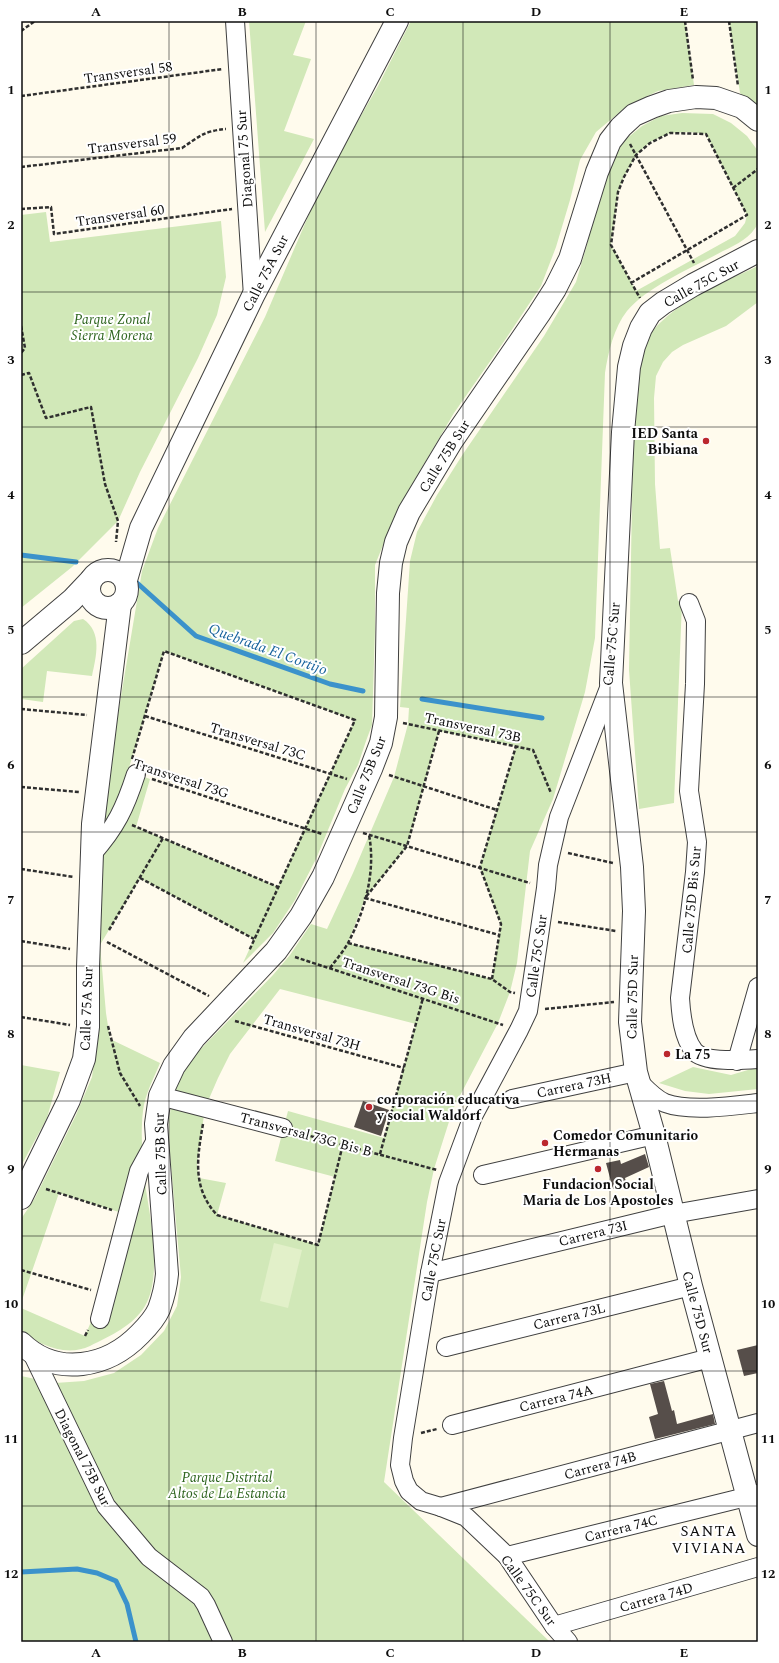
<svg xmlns="http://www.w3.org/2000/svg" width="779" height="1663" viewBox="0 0 779 1663" font-family="Spectral,serif">
<rect width="100%" height="100%" fill="#fffbed"/>
<g fill="#d1e8b8" fill-rule="evenodd">
<path d="M249 21H306L293 55 311 59 284 131 314 139 265 232Z"/>
<path d="M411 21H685L694 85 658 91 627 106 596 132 580 160 570 200 556 247 541 286 505 340 454 413 398 508 375 565V629L372 725 366 741 358 765 345 789 316 859 295 900 273 933 243 963 254 939 140 878 100 945 106 1013 110 1039 160 1063C154 1078 145 1094 143 1111 140 1136 143 1165 146 1190 151 1221 162 1277 145 1306 133 1326 110 1336 90 1346 67 1357 38 1346 21 1329V1308L85 1336 103 1293 122 1213 59 1193 21 1303V1219L35 1198 76 1115 92 1077 97 1040 101 816 142 571 158 528 265 317 322 184 378 86ZM164 651 355 720 278 887 136 827 150 779 128 771Z"/>
<path d="M729 21H758V111L740 93Z"/>
<path d="M682 113 713 114 731 123 747 136 758 151V223C752 237 736 245 723 251 694 267 648 286 627 311 614 327 608 353 605 373L595 638 585 692 553 799 530 851 517 963 510 992 498 1023 453 1109 434 1169 427 1202 384 1482 550 1642H21V1376L55 1383 84 1381 114 1373 141 1355 164 1331 177 1306 181 1277 170 1155 169 1122 173 1089 190 1060 273 975 290 955 311 924 327 929 353 873 394 777 408 724 409 708 400 707 410 561 417 532 437 495 463 454 544 336 576 282 587 245 598 194 620 144 642 126 661 116ZM689 132 706 134 747 215 745 223 735 236 636 291 611 245 618 192 624 177 636 155 650 142 670 133ZM439 731 516 746 480 867 501 924 492 979 348 943 365 898 407 846ZM280 989 416 1024 384 1138 288 1111 275 1161 335 1177 318 1245 217 1215 226 1183 199 1178 197 1164 205 1108 218 1078 230 1054Z"/>
<path d="M46 212 50 242 221 221 226 277 217 315 198 358 140 472 118 521 72 567 21 608V215Z"/>
<path d="M758 266V302L726 326 683 345 672 352 663 362 656 376 654 398 655 484 660 549 670 548 678 601 682 602 674 803 639 809 629 670 634 389C636 378 636 366 639 356 654 309 718 285 758 266Z"/>
<path d="M83 619C103 632 96 657 92 676L47 671 43 702 21 699V669L74 621Z"/>
<path d="M21 1065 60 1072 47 1118 21 1166Z"/>
<path d="M693 1067 731 1075 758 1067V1089L709 1094 685 1091 659 1083Z"/>
</g>
<path fill="#e2f0c9" d="M274 1243 302 1250 288 1308 260 1301Z"/>
<g fill="none" stroke-linecap="round" stroke-linejoin="round">
<g stroke="#3b92cb" stroke-width="5">
<path d="M21 555 76 562"/>
<path d="M136 582 196 636 330 684 363 691"/>
<path d="M422 699 542 718"/>
<path d="M21 1572 77 1569 97 1573 116 1581 127 1604 136 1642"/>
</g>
</g>
<g fill="#564e4a">
<path d="M363 1101 389 1110 381 1136 354 1127Z"/>
<path d="M645 1154 649 1167 625 1178 627 1186 613 1189 606 1163 620 1160 621 1164Z"/>
<path d="M758 1345V1373L744 1376 737 1350Z"/>
<path d="M664 1381 672 1411 674 1410 677 1424 713 1414 715 1424 655 1439 649 1417 658 1414 650 1384Z"/>
</g>
<g fill="none" stroke-linecap="round" stroke-linejoin="round">
<g stroke="#404040" stroke-width="20">
<g id="minor">
<path d="M235 21 253 296"/>
<path d="M689 603 696 621 695 684 689 791 697 842 695 872 680 998C681 1015 683 1037 694 1051 704 1063 744 1060 758 1059"/>
<path d="M92 854C116 827 125 808 136 774"/>
<path d="M737 1061 758 987"/>
<path d="M639 1082C646 1089 655 1099 665 1103 689 1112 732 1106 758 1103"/>
<path d="M160 1096 283 1128"/>
<path d="M512 1099 636 1072"/>
<path d="M483 1175 654 1135"/>
<path d="M430 1273 673 1214 758 1199"/>
<path d="M100 1319 139 1171 156 1140"/>
<path d="M446 1347 691 1286"/>
<path d="M32 1353 106 1506 149 1557 201 1597 206 1605 223 1642"/>
<path d="M452 1425 710 1358"/>
<path d="M441 1507 758 1423"/>
<path d="M507 1556 758 1494"/>
<path d="M554 1626 758 1567"/>
<path d="M568 1642 554 1626 507 1556 466 1517 441 1507 421 1501 409 1491 404 1481 400 1465 403 1438 430 1273 448 1183 473 1116 519 1030 528 1011 546 888 548 865 559 817 611 683"/>
</g>
</g>
<g stroke="#404040" stroke-width="24">
<g id="tertiary">
<path d="M758 251 693 285 663 303 650 313 641 328 634 346 629 367 623 432 611 683 632 867 634 911 630 1022 636 1072 654 1135 691 1286 758 1535"/>
<circle cx="108" cy="589" r="19"/>
<path d="M126 580 141 528 253 296 397 21"/>
<path d="M21 643 72 600 90 581"/>
<path d="M21 1198 69 1100 84 1059 88 1027V967L93 824 120 604"/>
<path d="M21 1343C57 1378 108 1367 140 1334 147 1327 155 1318 159 1309 163 1298 166 1286 167 1274L156 1124 160 1096 174 1066 194 1038 276 951 301 916 323 877 371 769 381 743 386 717 388 593 391 563 396 542 409 512 451 442 539 314 555 289 570 259 597 172 605 153 610 141 621 127 634 115 652 107 669 101 696 97 716 98 742 107 758 120"/>
</g>
</g>
<g stroke="#2f2f2f" stroke-width="2.5" stroke-dasharray="4 2" stroke-linecap="butt">
<path d="M685 21 693 80"/>
<path d="M729 21 738 86"/>
<path d="M21 31 35 21"/>
<path d="M21 96 223 69"/>
<path d="M630 144 694 263"/>
<path d="M21 167 182 148C200 136 204 131 226 129"/>
<path d="M733 188 758 169"/>
<path d="M21 209 51 207 54 234 232 209"/>
<path d="M631 283 747 215 706 134 670 133 650 143 636 155 624 177 618 192 611 245 636 291 640 298"/>
<path d="M21 326 25 348 21 353"/>
<path d="M21 375 29 373 46 418 91 407 105 484 118 521 116 542"/>
<path d="M21 709 87 715"/>
<path d="M145 716 347 779"/>
<path d="M403 723 533 750 551 793"/>
<path d="M439 731 407 846 365 898 499 935"/>
<path d="M132 759 164 651 355 720 249 951"/>
<path d="M389 775 497 810"/>
<path d="M152 779 322 834"/>
<path d="M21 787 79 792"/>
<path d="M132 825 278 887"/>
<path d="M363 833 530 883"/>
<path d="M568 853 613 863"/>
<path d="M21 869 74 877"/>
<path d="M140 878 254 939"/>
<path d="M558 922 616 931"/>
<path d="M109 930 163 838"/>
<path d="M21 941 70 949"/>
<path d="M107 942 209 996"/>
<path d="M348 943 492 979 510 992 515 993"/>
<path d="M295 957 503 1025"/>
<path d="M330 968C336 960 343 952 348 943 365 911 376 871 369 835"/>
<path d="M492 979 501 924 480 867 516 746"/>
<path d="M545 1009 614 1002"/>
<path d="M21 1017 70 1025"/>
<path d="M235 1021 404 1068"/>
<path d="M108 1026 120 1073 140 1106"/>
<path d="M203 1124C197 1158 192 1188 217 1215L318 1245 343 1144"/>
<path d="M299 1133 437 1170"/>
<path d="M380 1154 423 998"/>
<path d="M46 1189 112 1210"/>
<path d="M21 1270 91 1290"/>
<path d="M85 1336 88 1330"/>
<path d="M421 1433 437 1429"/>
</g>
<use href="#minor" stroke="#fff" stroke-width="18"/>
<use href="#tertiary" stroke="#fff" stroke-width="22"/>
</g>
<path fill="none" stroke="#0d0d0d" stroke-width="1" stroke-opacity="0.55" d="M169 21V1642M316 21V1642M463 21V1642M610 21V1642M21 157H758M21 292H758M21 427H758M21 562H758M21 697H758M21 832H758M21 966H758M21 1101H758M21 1236H758M21 1371H758M21 1506H758"/>
<g fill="#bb272e" stroke="#fff" stroke-width="1.5">
<circle cx="706" cy="441" r="4"/>
<circle cx="667" cy="1054" r="4"/>
<circle cx="369" cy="1107" r="4"/>
<circle cx="545" cy="1143" r="4"/>
<circle cx="598" cy="1169" r="4"/>
</g>
<g text-anchor="middle" stroke-width="4" stroke-linejoin="round" paint-order="stroke">
<g font-size="14" fill="#0d0d0d" stroke="#fff">
<text transform="translate(128 72) rotate(-8)" y="5">Transversal 58</text>
<text transform="translate(132 143) rotate(-7)" y="5">Transversal 59</text>
<text transform="translate(244 159) rotate(-94)" y="5">Diagonal 75 Sur</text>
<text transform="translate(120 215) rotate(-8)" y="5">Transversal 60</text>
<text transform="translate(265 273) rotate(-63)" y="5">Calle 75A Sur</text>
<text transform="translate(701 283) rotate(-29)" y="5">Calle 75C Sur</text>
<text transform="translate(444 456) rotate(-58)" y="5">Calle 75B Sur</text>
<text transform="translate(611 644) rotate(-85)" y="5">Calle 75C Sur</text>
<text transform="translate(473 727) rotate(12)" y="5">Transversal 73B</text>
<text transform="translate(258 741) rotate(17)" y="5">Transversal 73C</text>
<text transform="translate(366 775) rotate(-68)" y="5">Calle 75B Sur</text>
<text transform="translate(181 778) rotate(18)" y="5">Transversal 73G</text>
<text transform="translate(691 900) rotate(-85)" y="5">Calle 75D Bis Sur</text>
<text transform="translate(536 956) rotate(-82)" y="5">Calle 75C Sur</text>
<text transform="translate(401 980) rotate(18)" y="5">Transversal 73G Bis</text>
<text transform="translate(632 997) rotate(-89)" y="5">Calle 75D Sur</text>
<text transform="translate(86 1009) rotate(-88)" y="5">Calle 75A Sur</text>
<text transform="translate(312 1032) rotate(16)" y="5">Transversal 73H</text>
<text transform="translate(574 1085) rotate(-12)" y="5">Carrera 73H</text>
<text transform="translate(306 1134) rotate(15)" y="5">Transversal 73G Bis B</text>
<text transform="translate(160 1154) rotate(-92)" y="5">Calle 75B Sur</text>
<text transform="translate(593 1233) rotate(-14)" y="5">Carrera 73I</text>
<text transform="translate(433 1260) rotate(-79)" y="5">Calle 75C Sur</text>
<text transform="translate(698 1312) rotate(75)" y="5">Calle 75D Sur</text>
<text transform="translate(569 1316) rotate(-14)" y="5">Carrera 73L</text>
<text transform="translate(556 1398) rotate(-14)" y="5">Carrera 74A</text>
<text transform="translate(83 1457) rotate(63)" y="5">Diagonal 75B Sur</text>
<text transform="translate(600 1465) rotate(-15)" y="5">Carrera 74B</text>
<text transform="translate(621 1528) rotate(-14)" y="5">Carrera 74C</text>
<text transform="translate(529 1590) rotate(54)" y="5">Calle 75C Sur</text>
<text transform="translate(656 1597) rotate(-16)" y="5">Carrera 74D</text>
</g>
<g font-size="14" font-style="italic" fill="#2d641e" stroke="#fff">
<text x="112" y="324">Parque Zonal<tspan x="112" dy="16">Sierra Morena</tspan></text>
<text x="227" y="1482">Parque Distrital<tspan x="227" dy="16">Altos de La Estancia</tspan></text>
</g>
<g font-size="14" font-weight="bold" fill="#0d0d0d" stroke="#fff" text-anchor="start">
<text x="698" y="438" text-anchor="end">IED Santa<tspan x="698" dy="16">Bibiana</tspan></text>
<text x="675" y="1059">La 75</text>
<text x="377" y="1104">corporación educativa<tspan x="377" dy="16">y social Waldorf</tspan></text>
<text x="553" y="1140">Comedor Comunitario<tspan x="553" dy="16">Hermanas</tspan></text>
<text x="598" y="1189" text-anchor="middle">Fundacion Social<tspan x="598" dy="16">Maria de Los Apostoles</tspan></text>
</g>
<g font-size="15" font-style="italic" fill="#18639d" stroke="#fff">
<text transform="translate(268 649) rotate(20)" y="5">Quebrada El Cortijo</text>
</g>
<g font-size="15" letter-spacing="1" fill="#0d0d0d" stroke="#fff">
<text x="709" y="1536">SANTA<tspan x="709" dy="17">VIVIANA</tspan></text>
</g>
</g>
<rect width="779" height="1663" fill="none" stroke="#ffffff" stroke-width="44"/>
<rect x="22" y="22" width="735" height="1619" fill="none" stroke="#0d0d0d" stroke-width="1.5"/>
<g font-size="13" text-anchor="middle" font-weight="bold" fill="#0d0d0d">
<text x="96" y="16">A</text>
<text x="242" y="16">B</text>
<text x="390" y="16">C</text>
<text x="536" y="16">D</text>
<text x="684" y="16">E</text>
<text x="11" y="94">1</text>
<text x="768" y="94">1</text>
<text x="11" y="229">2</text>
<text x="768" y="229">2</text>
<text x="11" y="364">3</text>
<text x="768" y="364">3</text>
<text x="11" y="499">4</text>
<text x="768" y="499">4</text>
<text x="11" y="634">5</text>
<text x="768" y="634">5</text>
<text x="11" y="769">6</text>
<text x="768" y="769">6</text>
<text x="11" y="904">7</text>
<text x="768" y="904">7</text>
<text x="11" y="1038">8</text>
<text x="768" y="1038">8</text>
<text x="11" y="1173">9</text>
<text x="768" y="1173">9</text>
<text x="11" y="1308">10</text>
<text x="768" y="1308">10</text>
<text x="11" y="1443">11</text>
<text x="768" y="1443">11</text>
<text x="11" y="1578">12</text>
<text x="768" y="1578">12</text>
<text x="96" y="1657">A</text>
<text x="242" y="1657">B</text>
<text x="390" y="1657">C</text>
<text x="536" y="1657">D</text>
<text x="684" y="1657">E</text>
</g>
</svg>
